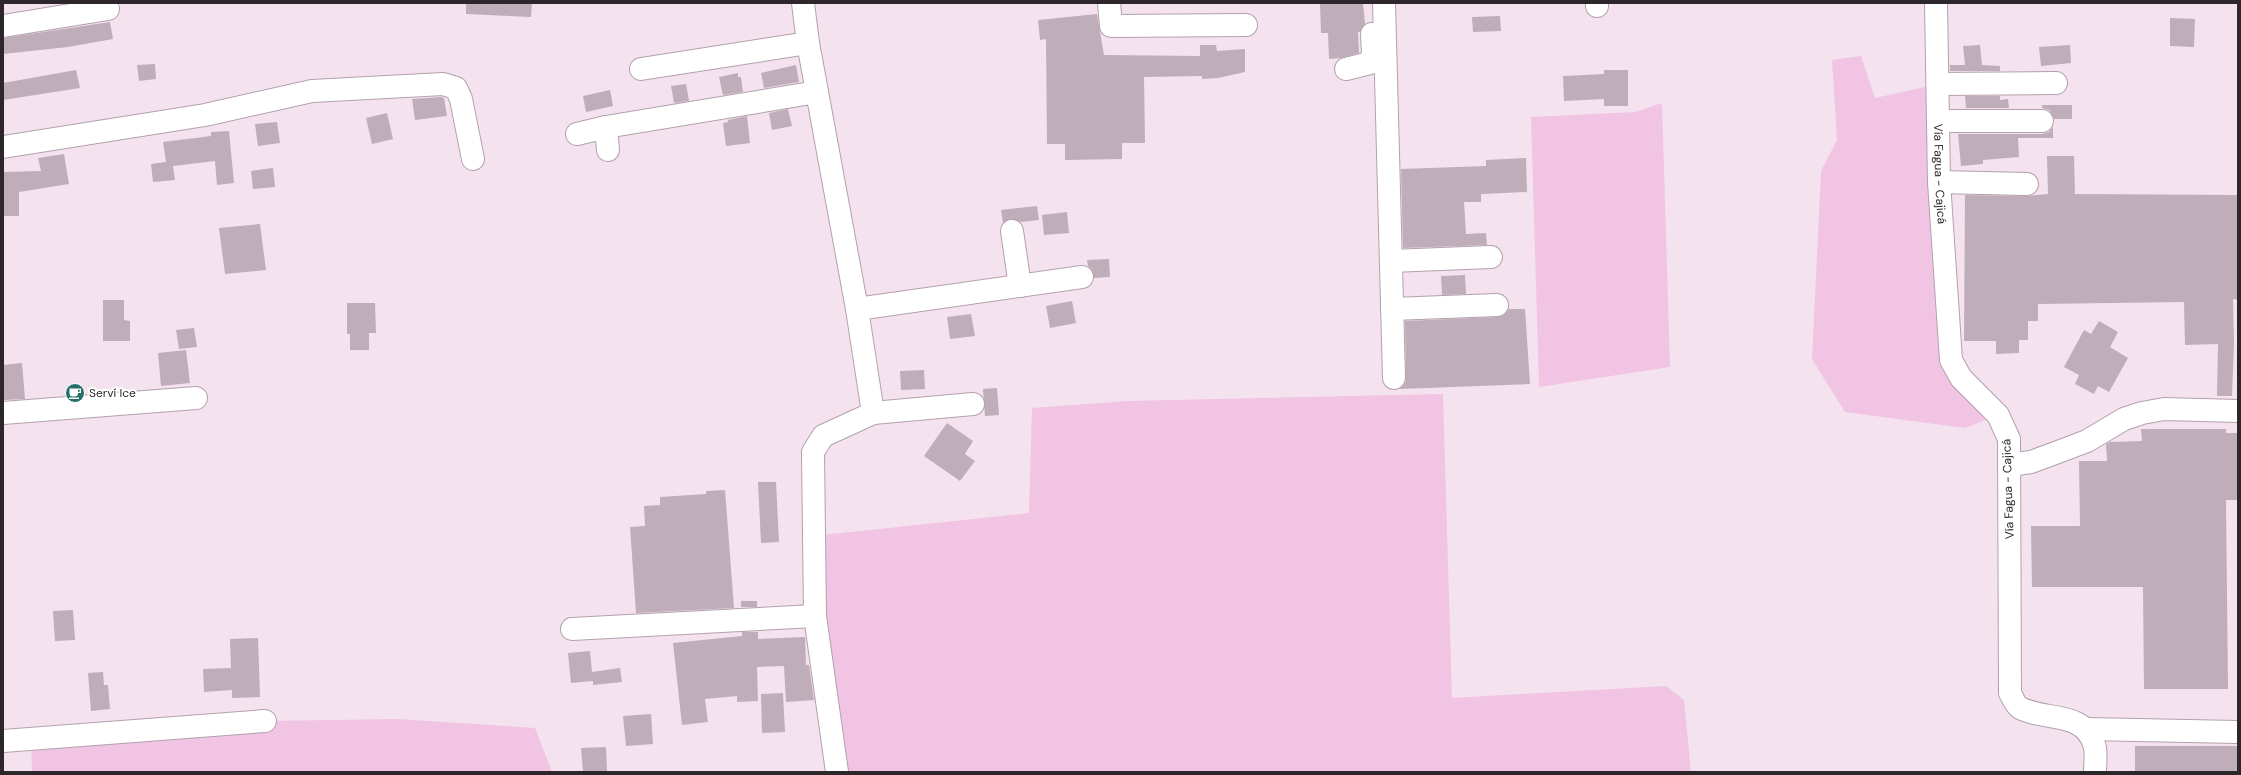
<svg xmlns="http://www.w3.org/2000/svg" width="2241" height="775" viewBox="0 0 2241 775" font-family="'DM Sans',sans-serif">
<rect width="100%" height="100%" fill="#f5e2ef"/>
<g fill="#f1c4e3">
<path d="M1861 56 1875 98 1938 84 1951 360 1998 415 1965 428 1845 412 1812 359 1821 171 1837 140 1832 60Z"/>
<path d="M1662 103 1670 367 1539 387 1531 117 1635 112Z"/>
<path d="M1443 394 1452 698 1666 686 1684 700 1691 772H837L813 536 1029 513 1032 408 1128 401Z"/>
<path d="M398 719 535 728 552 772H32L31 739 265 721Z"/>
</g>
<g fill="#bfadb9">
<path d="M466 3H532L531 17 466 14Z"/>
<path d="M1320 3H1363L1365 24 1360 32H1358L1359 53 1341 58 1329 59 1328 33H1321Z"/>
<path d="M1097 14 1104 55 1200 56V45H1216L1217 51 1245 49V72L1218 78 1202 79V76L1144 77 1145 143H1122V159L1065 160V144H1047L1046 39 1040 40 1038 20Z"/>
<path d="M1500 16 1501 31 1473 32 1472 17Z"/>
<path d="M2170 18 2195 19 2194 47 2170 46Z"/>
<path d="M110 22 113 39 68 47 3 54V38Z"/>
<path d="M1980 45 1982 65 2000 66V71H1950V65H1965L1963 46Z"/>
<path d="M2070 45 2071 63 2041 66 2039 47Z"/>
<path d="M155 64 156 79 139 81 137 65Z"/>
<path d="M796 65 799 82 764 88 761 73Z"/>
<path d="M76 70 80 88 3 100V83Z"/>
<path d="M1604 70H1628V106H1604V99L1564 101 1563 76 1604 74Z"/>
<path d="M738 73V77H741L743 92 723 95 719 77Z"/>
<path d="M686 84 689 101 674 103 671 86Z"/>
<path d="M610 90 613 106 586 112 583 96Z"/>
<path d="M1965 96H2000V100L2008 99 2009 108H1966Z"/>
<path d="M441 97 444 98 447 116 415 120 412 99Z"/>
<path d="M2042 105H2072V119H2054L2049 110 2042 108Z"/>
<path d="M788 109 792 126 772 130 769 113Z"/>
<path d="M387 113 393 139 372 144 366 118Z"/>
<path d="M747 116 750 143 726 146 723 123 728 122V120Z"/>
<path d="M277 122 280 143 258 146 255 124Z"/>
<path d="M2053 127V138H2018L2019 157 1983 160V164L1961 166 1958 134H2042L2049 132Z"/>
<path d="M229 131 234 183 217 185 215 161 173 166 175 180 153 182 151 164 166 162 163 142 211 136V132Z"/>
<path d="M64 154 69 184 19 192V216H3V172L41 171 38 158Z"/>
<path d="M2047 156H2074L2075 194 2238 195V300L2233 299 2234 344 2232 396H2217L2218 344 2185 345 2184 302 2038 304V321H2028V340H2019V353L1996 354V341H1964L1965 195 2027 196 2048 194Z"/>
<path d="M1526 158 1527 192 1481 194V202H1464L1466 234 1486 233 1487 245 1403 248 1401 169 1486 166V160Z"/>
<path d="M273 168 275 187 253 189 251 171Z"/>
<path d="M1037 206 1039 220 1021 222 1011 219 1003 223 1001 210Z"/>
<path d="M1067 212 1069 233 1044 235 1042 215Z"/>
<path d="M260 224 266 270 225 274 219 228Z"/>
<path d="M1109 259 1110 277 1094 278 1092 270 1088 266 1087 260Z"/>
<path d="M1465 275 1466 294 1442 295 1441 276Z"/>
<path d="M103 300H124V320L130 321V341H103Z"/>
<path d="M1072 301 1076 323 1050 328 1046 306Z"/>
<path d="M347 303H375L376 333H369V350H350V334H347Z"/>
<path d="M1509 309H1525L1530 384 1399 389 1405 384 1406 378 1405 321 1497 317 1504 315Z"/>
<path d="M971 314 975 336 950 339 947 317Z"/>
<path d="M2099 321 2118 332 2110 347 2128 358 2109 392 2098 386 2094 394 2075 384 2079 375 2064 367 2084 330 2091 334Z"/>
<path d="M194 328 197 347 179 349 176 330Z"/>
<path d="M186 350 190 383 161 386 158 353Z"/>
<path d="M22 363 25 399 3 400V365Z"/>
<path d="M924 370 925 389 901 390 900 371Z"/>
<path d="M997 388 999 415 985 416 983 389Z"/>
<path d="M947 423 973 441 965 454 975 461 960 481 924 456Z"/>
<path d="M2141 429H2226V433H2238V500H2226L2228 689H2144L2143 587H2032L2031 526H2080L2079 461H2107L2106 444 2110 442 2142 441Z"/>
<path d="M758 482H776L779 542 761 543Z"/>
<path d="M725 490 734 608 636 613 630 527 645 526 644 506 660 505V497L706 494V491Z"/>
<rect x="741" y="601" width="16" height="6"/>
<path d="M73 610 75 640 55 641 53 611Z"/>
<path d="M742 632H758V639L805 637 806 665H809L814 700 786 702 784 666 757 667 758 701 737 702V696L705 699 708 722 682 725 673 643 742 636Z"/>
<path d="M258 638 260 697 232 698V690L204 692 203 669 231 668 230 639Z"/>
<path d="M590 651 592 672 620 668 622 682 593 685V681L571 683 568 653Z"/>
<path d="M103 672 104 685H108L110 709 91 711 88 673Z"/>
<path d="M783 693 785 732 762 733 761 694Z"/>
<path d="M651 714 653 744 626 746 623 716Z"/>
<rect x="2135" y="746" width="103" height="26"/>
<path d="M606 747 607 772H583L581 748Z"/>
</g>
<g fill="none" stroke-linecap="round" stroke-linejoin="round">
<g stroke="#b2a1ad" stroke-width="24">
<g id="minor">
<path d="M803 3 808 43 857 309 873 413 823 436 813 452 815 616 837 772"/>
<path d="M1109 3 1111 26 1246 25"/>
<path d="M1384 3 1394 378"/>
<path d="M1597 3V6"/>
<path id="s1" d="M1936 3 1939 182 1951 360 1961 378 1998 415 2009 439 2010 693C2012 697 2016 706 2020 708 2045 721 2084 711 2094 744 2097 752 2095 763 2095 772"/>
<path d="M3 26 108 9"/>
<path d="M641 69 808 43"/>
<path d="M1346 69 1370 63 1373 54 1372 34"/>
<path d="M1938 84 2056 83"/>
<path d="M1938 121H2042"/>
<path d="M606 127 608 150"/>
<path d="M577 134 606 127 817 92"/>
<path d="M3 147 205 115 312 91 443 84 456 88 461 99 473 159"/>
<path d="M1939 182 2027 184"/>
<path d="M1012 231 1020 286"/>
<path d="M1391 261 1491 257"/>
<path d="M857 309 1082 277"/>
<path d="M1392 309 1497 305"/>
<path d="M3 413 196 398"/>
<path d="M873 413 973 404"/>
<path d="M2009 465 2031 462 2058 452 2087 441 2124 419 2142 413 2164 409 2238 411"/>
<path d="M572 629 815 616"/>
<path d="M2087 729 2238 732"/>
<path d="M3 741 265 721"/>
</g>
</g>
<use href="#minor" stroke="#fff" stroke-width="22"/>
</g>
<defs>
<g id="cafe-disc" transform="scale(1)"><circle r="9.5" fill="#266f68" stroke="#fff"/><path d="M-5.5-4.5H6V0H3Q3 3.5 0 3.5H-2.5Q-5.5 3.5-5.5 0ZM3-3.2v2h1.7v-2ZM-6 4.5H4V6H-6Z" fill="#fff"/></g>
</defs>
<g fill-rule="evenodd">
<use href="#cafe-disc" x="75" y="393"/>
</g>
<g text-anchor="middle" stroke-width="4" stroke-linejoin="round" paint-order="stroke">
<g font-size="12" fill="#2d262b" stroke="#fff">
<text dy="4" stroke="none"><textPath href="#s1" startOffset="171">Vía Fagua - Cajicá</textPath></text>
<text transform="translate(2008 489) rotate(-92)" y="4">Vía Fagua - Cajicá</text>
</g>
<g font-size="12" fill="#2d262b" stroke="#fff" text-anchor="start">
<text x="89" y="397">Serví Ice</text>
</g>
</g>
<rect width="2241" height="775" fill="none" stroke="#2d262b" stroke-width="8"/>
</svg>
